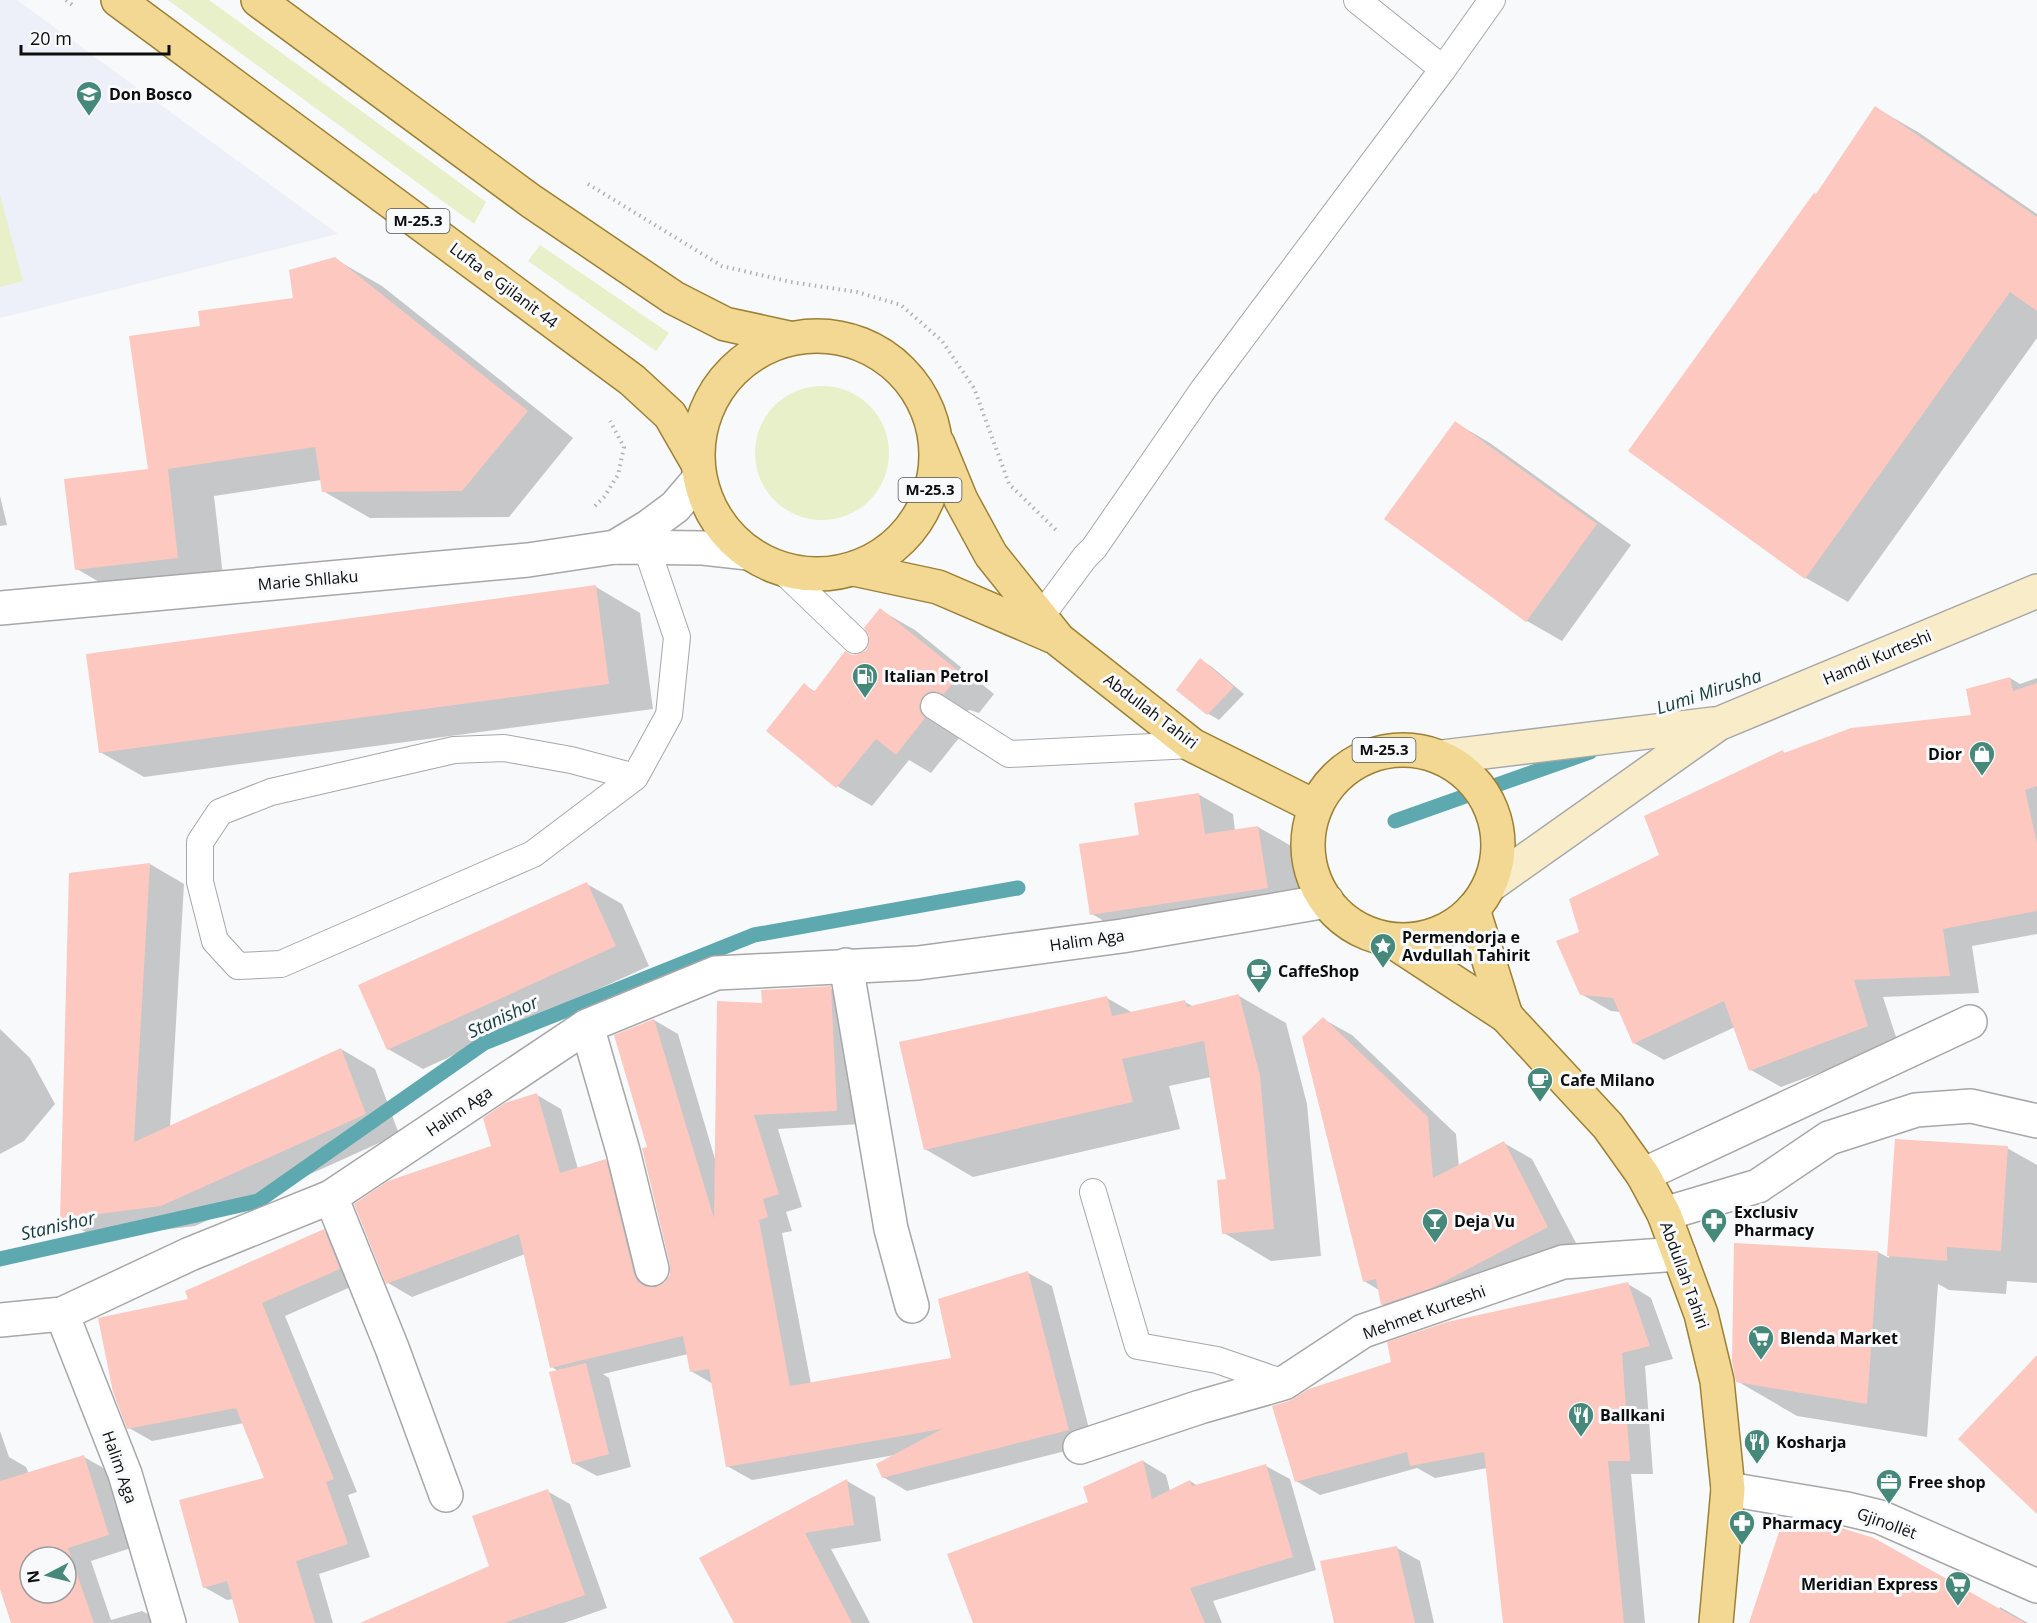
<svg xmlns="http://www.w3.org/2000/svg" width="2037" height="1623" viewBox="0 0 2037 1623" font-family="'Open Sans',sans-serif">
<rect width="100%" height="100%" fill="#f8f9fa"/>
<path fill="#eef0f9" d="M0 0H17L338 234 0 318Z"/>
<g fill="#e7f0c9">
<path d="M168 0H209L486 202 474 224Z"/>
<path d="M0 195 23 281 0 287Z"/>
<path d="M540 245 669 333 656 351 528 261Z"/>
<circle cx="822" cy="453" r="67"/>
</g>
<g fill="#0003" fill-rule="evenodd">
<path d="M1876 108 1918 132 2037 214V338L1848 602 1806 578 1630 451 1816 196Z"/>
<path d="M335 259 382 286 573 438 509 517 370 518 323 491 321 480 214 496 224 585 123 596 77 569 150 470 202 328 294 299Z"/>
<path d="M1456 423 1490 443 1631 545 1562 641 1527 621 1387 518Z"/>
<path d="M0 496 7 525 0 526Z"/>
<path d="M596 587 640 613 653 709 144 777 100 752Z"/>
<path d="M880 610 915 630 994 694 979 713 970 710 963 712 955 734 959 738 931 773 909 760 872 806 837 786 804 685 816 692 852 656H859L867 651Z"/>
<path d="M1201 660 1212 667 1244 694 1219 720 1207 713Z"/>
<path d="M2010 678 2020 684 2037 678V934L1972 946 1979 993 1883 997 1898 1043 1781 1087 1751 1070 1735 1027 1664 1060 1634 1043 1621 1012 1611 1011 1581 994V933L1661 856 1783 752 1786 754 1973 716Z"/>
<path d="M1198 794 1233 814 1235 831 1258 827 1293 847 1302 907 1126 934 1092 914Z"/>
<path d="M150 864 184 884 170 1127 341 1049 375 1069 399 1134 195 1226 96 1238 61 1218Z"/>
<path d="M587 884 622 904 649 966 423 1069 388 1049Z"/>
<path d="M830 988 854 1002 861 1124 778 1129 802 1207 786 1212 792 1231 782 1233 811 1384 953 1359 1028 1273 1052 1286 1093 1444 907 1491 883 1477 895 1455 752 1480 727 1466 713 1384 691 1371 688 1354 603 1374 609 1378 631 1467 597 1476 573 1463 558 1371 552 1367 525 1254 412 1297 388 1283 493 1147 537 1095 561 1109 578 1169 606 1161 630 1175 658 1288 666 1284 671 1275 672 1264 649 1148 654 1020 678 1034 715 1159 764 1004Z"/>
<path d="M1239 996 1286 1023 1307 1104 1321 1256 1271 1261 1224 1233 1228 1180 1211 1077 1169 1086 1180 1129 973 1177 925 1149 1107 998 1133 1013 1185 1002 1194 1007Z"/>
<path d="M1323 1019 1352 1035 1456 1134 1459 1167 1504 1143 1532 1159 1576 1243 1460 1303 1410 1320 1382 1304 1379 1290 1364 1281Z"/>
<path d="M0 1029 30 1058 55 1104 24 1141 0 1154Z"/>
<path d="M1897 1140 2007 1148 2037 1165V1283L2007 1281 2006 1294 1949 1290 1938 1284 1927 1437 1797 1416 1737 1381 1878 1252 1889 1258Z"/>
<path d="M323 1230 346 1244 362 1282 285 1316 357 1492 348 1495 370 1557 319 1574 333 1623H241L233 1599 227 1600 204 1587 266 1479 244 1423 152 1441 129 1428 191 1300Z"/>
<path d="M1628 1284 1651 1298 1673 1359 1645 1366 1653 1474H1631L1645 1623H1504L1487 1468 1435 1478 1417 1468 1320 1495 1296 1481Z"/>
<path d="M0 1431 9 1457 26 1467 29 1474 84 1457 107 1470 131 1548 91 1561 111 1620 142 1611 164 1623H12L0 1584ZM30 1557H66V1593H30Z"/>
<path d="M1143 1461 1166 1475 1170 1491 1190 1481 1198 1486 1266 1466 1290 1479 1316 1570 1213 1601 1222 1623H975L1090 1502Z"/>
<path d="M847 1481 875 1497 881 1541 831 1549 870 1623H735L701 1559Z"/>
<path d="M547 1491 570 1504 607 1608 564 1623H363L491 1567Z"/>
<path d="M1397 1548 1420 1561 1434 1623H1335Z"/>
<path d="M2000 1607 2028 1623H1754L1999 1610Z"/>
</g>
<g fill="none" stroke-linecap="round" stroke-linejoin="round">
<g stroke="#5da9af" stroke-width="15">
<path d="M1395 821 1590 752"/>
<path d="M0 1259 258 1201 484 1043 754 935 1018 888"/>
</g>
</g>
<g fill="#fcc8c0" fill-rule="evenodd">
<path d="M1875 106 2037 217V311L2010 292 1805 579 1628 451 1814 193 1816 194Z"/>
<path d="M335 257 528 411 462 491 322 492 315 447 168 469 178 558 75 570 64 479 148 469 129 336 200 326 198 311 293 298 289 270Z"/>
<path d="M1455 421 1597 524 1526 622 1384 519Z"/>
<path d="M596 585 609 684 99 753 86 654Z"/>
<path d="M880 608 961 673 944 694 934 691 928 692 922 697 919 706 920 712 925 718 896 755 876 739 836 788 766 731 804 683 814 692 845 651 852 655 859 654 866 650 869 644V636L864 628Z"/>
<path d="M1200 658 1234 687 1207 715 1176 690Z"/>
<path d="M2010 677 2013 691 2037 683V786L2025 790 2037 843V911L1943 929 1950 976 1854 980 1868 1026 1749 1071 1724 1001 1633 1044 1613 998 1580 995 1556 941 1579 932 1569 899 1659 855 1644 816 1783 750 1784 753 1851 728 1971 715 1966 689Z"/>
<path d="M1199 793 1205 834 1258 826 1268 888 1090 915 1079 844 1139 835 1134 803Z"/>
<path d="M150 863 134 1142 341 1048 366 1114 161 1206 60 1219 69 873Z"/>
<path d="M587 882 616 946 387 1050 358 985Z"/>
<path d="M831 986 837 1111 754 1115 779 1194 763 1199 768 1217 759 1220 790 1386 951 1358 938 1299 1028 1271 1069 1430 882 1478 876 1464 942 1429 726 1467 709 1369 690 1372 683 1336 550 1368 519 1234 386 1284 354 1204 388 1181 491 1146 483 1118 505 1103 537 1093 560 1173 606 1159 634 1274 638 1282 646 1287H656L664 1283 670 1275V1265L642 1148 647 1147 614 1035 654 1019 714 1218 717 1001 762 1003 761 990Z"/>
<path d="M1239 994 1260 1076 1274 1229 1222 1234 1217 1180 1226 1179 1204 1041 1122 1059 1133 1102 924 1150 899 1042 1107 996 1112 1016 1185 1000 1187 1007Z"/>
<path d="M1323 1017 1428 1117 1433 1178 1504 1141 1548 1227 1432 1288 1381 1305 1376 1279 1363 1282 1302 1037Z"/>
<path d="M1895 1139 2008 1146 2001 1251 1947 1247V1261L1887 1256Z"/>
<path d="M324 1229 340 1269 262 1303 334 1479 326 1482 348 1544 296 1561 315 1623H239L227 1581 203 1588 179 1500 264 1478 236 1408 127 1429 113 1392 98 1318 188 1299 185 1291Z"/>
<path d="M1734 1243 1878 1251 1867 1404 1736 1382 1732 1362Z"/>
<path d="M1628 1282 1650 1346 1622 1353 1630 1461H1608L1624 1623H1503L1484 1452 1410 1466 1407 1452 1295 1482 1272 1406 1289 1401 1309 1389 1391 1362 1387 1342 1447 1322Z"/>
<path d="M2037 1355V1514L1958 1439Z"/>
<path d="M586 1363 609 1454 572 1464 549 1372Z"/>
<path d="M84 1455 109 1535 68 1548 94 1623H11L0 1589V1481ZM30 1557H66V1593H30Z"/>
<path d="M1143 1460 1152 1499 1190 1480 1192 1486 1266 1464 1293 1557 1190 1588 1205 1623H973L947 1554 1088 1502 1083 1487Z"/>
<path d="M847 1479 854 1525 805 1533 852 1623H734L699 1558Z"/>
<path d="M548 1489 585 1595 504 1623H360L489 1566 472 1516Z"/>
<path d="M1784 1517 1838 1527 1874 1538 2025 1623H1749Z"/>
<path d="M1397 1546 1415 1623H1334L1320 1561Z"/>
</g>
<g fill="none" stroke-linecap="round" stroke-linejoin="round">
<g stroke="#a7a7a8" stroke-width="28">
<g id="service">
<path d="M1357 0 1443 69"/>
<path d="M782 570 855 640"/>
<path d="M1033 627 1085 557 1094 548 1203 390 1443 69 1492 0"/>
<path d="M934 706 1009 754 1192 745"/>
<path d="M635 777 571 760 504 748 454 750 271 792 220 812 200 842V882L215 941 238 966 281 964 533 854 635 777 669 715 677 637 646 546"/>
<path d="M1093 1192 1138 1346 1217 1360 1284 1383"/>
</g>
</g>
<g stroke="#a7a7a8" stroke-width="36">
<g id="minor">
<path d="M846 965 891 1229 912 1306"/>
<path d="M587 1026 623 1151 652 1269"/>
<path d="M1643 1175 1970 1022"/>
<path d="M331 1197 392 1348 446 1495"/>
<path d="M1664 1214 1758 1186 1829 1138 1916 1110 1971 1106 2037 1121"/>
<path d="M62 1314 125 1474 169 1623"/>
<path d="M0 1320 62 1314 190 1254 331 1197 587 1026 716 973 918 963 1122 936 1327 901"/>
<path d="M1080 1447 1200 1407 1284 1383 1363 1331 1563 1262 1679 1254"/>
<path d="M1728 1489 1847 1509 1880 1517 2037 1586"/>
</g>
</g>
<g stroke="#a7a7a8" stroke-width="36">
<g id="tertiary">
<path d="M615 547 648 527 675 507 699 479"/>
<path d="M0 608 528 560 615 547 703 548 748 553"/>
</g>
</g>
<g stroke="#a7a7a8" stroke-width="36">
<g id="secondary">
<path d="M1442 757 1713 724"/>
<path d="M1489 886 1718 724 2037 591"/>
</g>
</g>
<g stroke="#9c8035" stroke-width="36">
<g id="primary">
<path d="M118 0 632 380 670 415 697 462"/>
<path d="M258 0 531 201 674 298 725 324 789 338"/>
<circle cx="817" cy="455" r="119"/>
<path d="M938 444 961 500 991 555 1059 640 1192 745 1314 806"/>
<path d="M854 569 938 587 1052 636"/>
<circle cx="1403" cy="845" r="95"/>
<path d="M1473 909 1506 1016"/>
<path d="M1392 941 1506 1016 1608 1126 1643 1175 1664 1214 1701 1314 1717 1381 1728 1489 1716 1623"/>
</g>
</g>
<g stroke="#b1b2b3" stroke-width="4" stroke-dasharray="1.5 4.5" stroke-linecap="butt">
<path d="M66 0 75 7"/>
<path d="M588 184 722 266 791 282 857 292 901 305 942 341 974 388 1009 484 1056 530"/>
<path d="M595 506 604 497 618 475 624 447 610 421"/>
</g>
<use href="#service" stroke="#fff" stroke-width="26"/>
<use href="#minor" stroke="#fff" stroke-width="33"/>
<use href="#tertiary" stroke="#fff" stroke-width="33"/>
<use href="#secondary" stroke="#f8ecc9" stroke-width="33"/>
<use href="#primary" stroke="#f2d893" stroke-width="33"/>
</g>
<defs>
<g id="school-pin" transform="scale(1.35)"><path d="M0 17L-7.5 6A9.5 9.5 0 1 1 7.5 6Z" fill="#46897a" stroke="#f8f9fa"/><path d="M0-5L7-2L0 1L-7-2ZM-4 1L0 2.5L4 1V4Q0 6-4 4Z" fill="#fff"/></g>
<g id="fuel-pin" transform="scale(1.35)"><path d="M0 17L-7.5 6A9.5 9.5 0 1 1 7.5 6Z" fill="#46897a" stroke="#f8f9fa"/><path d="M-5.5-6h7V0h2V4h1.3V-2.5L3-4.5l.8-.8L6-3V5H2.5V1h-1V6h-7ZM-4.2-4.7v3.2H.2V-4.7Z" fill="#fff"/></g>
<g id="shop-pin" transform="scale(1.35)"><path d="M0 17L-7.5 6A9.5 9.5 0 1 1 7.5 6Z" fill="#46897a" stroke="#f8f9fa"/><path d="M-5-2.5h2.3a2.7 3.5 0 0 1 5.4 0H5L5.5 6h-11ZM-1.5-2.5h3a1.5 2.3 0 0 0-3 0Z" fill="#fff"/></g>
<g id="sight-pin" transform="scale(1.35)"><path d="M0 17L-7.5 6A9.5 9.5 0 1 1 7.5 6Z" fill="#46897a" stroke="#f8f9fa"/><path d="M0-6L1.8-2.2L6-1.7L2.9 1.2L3.7 5.4L0 3.3L-3.7 5.4L-2.9 1.2L-6-1.7L-1.8-2.2Z" fill="#fff"/></g>
<g id="cafe-pin" transform="scale(1.35)"><path d="M0 17L-7.5 6A9.5 9.5 0 1 1 7.5 6Z" fill="#46897a" stroke="#f8f9fa"/><path d="M-5.5-4.5H6V0H3Q3 3.5 0 3.5H-2.5Q-5.5 3.5-5.5 0ZM3-3.2v2h1.7v-2ZM-6 4.5H4V6H-6Z" fill="#fff"/></g>
<g id="bar-pin" transform="scale(1.35)"><path d="M0 17L-7.5 6A9.5 9.5 0 1 1 7.5 6Z" fill="#46897a" stroke="#f8f9fa"/><path d="M-6-5H6L.8 .8V4.5H3.5V6h-7V4.5H-.8V.8Z" fill="#fff"/></g>
<g id="pharmacy-pin" transform="scale(1.35)"><path d="M0 17L-7.5 6A9.5 9.5 0 1 1 7.5 6Z" fill="#46897a" stroke="#f8f9fa"/><path d="M-2-6h4v4h4v4h-4v4h-4v-4h-4v-4h4Z" fill="#fff"/></g>
<g id="supermarket-pin" transform="scale(1.35)"><path d="M0 17L-7.5 6A9.5 9.5 0 1 1 7.5 6Z" fill="#46897a" stroke="#f8f9fa"/><path d="M-6-5.5h2.5l.6 2H6L4.5 2H-2.5L-4.4-4H-6ZM-1.5 3.2a1.3 1.3 0 1 0 .1 0ZM3 3.2a1.3 1.3 0 1 0 .1 0Z" fill="#fff"/></g>
<g id="restaurant-pin" transform="scale(1.35)"><path d="M0 17L-7.5 6A9.5 9.5 0 1 1 7.5 6Z" fill="#46897a" stroke="#f8f9fa"/><path d="M-5-6h1v4h1v-4h1v4h1v-4h1v5L-1.5 .5V6h-2V.5L-5-1ZM5-6V6H3V1.5H1.5Q1.5-4 5-6Z" fill="#fff"/></g>
<g id="office-pin" transform="scale(1.35)"><path d="M0 17L-7.5 6A9.5 9.5 0 1 1 7.5 6Z" fill="#46897a" stroke="#f8f9fa"/><path d="M-6-3h4V-5.5h4V-3h4V5H-6ZM-1-4.5V-3h2v-1.5ZM-6 0V1H6V0Z" fill="#fff"/></g>
</defs>
<g fill-rule="evenodd">
<use href="#school-pin" x="89" y="94"/>
<use href="#fuel-pin" x="865" y="676"/>
<use href="#shop-pin" x="1982" y="754"/>
<use href="#sight-pin" x="1383" y="946"/>
<use href="#cafe-pin" x="1259" y="971"/>
<use href="#cafe-pin" x="1540" y="1080"/>
<use href="#bar-pin" x="1435" y="1221"/>
<use href="#pharmacy-pin" x="1714" y="1221"/>
<use href="#supermarket-pin" x="1761" y="1338"/>
<use href="#restaurant-pin" x="1581" y="1415"/>
<use href="#restaurant-pin" x="1757" y="1442"/>
<use href="#office-pin" x="1889" y="1482"/>
<use href="#pharmacy-pin" x="1742" y="1523"/>
<use href="#supermarket-pin" x="1958" y="1584"/>
</g>
<g text-anchor="middle" stroke-width="6" stroke-linejoin="round" paint-order="stroke">
<g fill="#f8f9fa" stroke="#535454" stroke-width="1.5">
<rect x="386.5" y="209" width="63" height="24" rx="4.5"/>
<rect x="898.5" y="478" width="63" height="24" rx="4.5"/>
<rect x="1352.5" y="738" width="63" height="24" rx="4.5"/>
</g>
<g font-size="15" font-weight="bold" fill="#0c0d0d">
<text x="418" y="226">M-25.3</text>
<text x="930" y="495">M-25.3</text>
<text x="1384" y="755">M-25.3</text>
</g>
<g font-size="16" font-weight="bold" fill="#0c0d0d" stroke="#f8f9fa" text-anchor="start">
<text x="109" y="100">Don Bosco</text>
<text x="884" y="682">Italian Petrol</text>
<text x="1962" y="760" text-anchor="end">Dior</text>
<text x="1402" y="943">Permendorja e<tspan x="1402" dy="18">Avdullah Tahirit</tspan></text>
<text x="1278" y="977">CaffeShop</text>
<text x="1560" y="1086">Cafe Milano</text>
<text x="1734" y="1218">Exclusiv<tspan x="1734" dy="18">Pharmacy</tspan></text>
<text x="1454" y="1227">Deja Vu</text>
<text x="1780" y="1344">Blenda Market</text>
<text x="1600" y="1421">Ballkani</text>
<text x="1776" y="1448">Kosharja</text>
<text x="1908" y="1488">Free shop</text>
<text x="1762" y="1529">Pharmacy</text>
<text x="1938" y="1590" text-anchor="end">Meridian Express</text>
</g>
<g font-size="16" fill="#0c0d0d" stroke="#f8f9fa">
<text transform="translate(504 285) rotate(37)" y="6">Lufta e Gjilanit 44</text>
<text transform="translate(308 580) rotate(-5)" y="6">Marie Shllaku</text>
<text transform="translate(1877 657) rotate(-23)" y="6">Hamdi Kurteshi</text>
<text transform="translate(1151 711) rotate(37)" y="6">Abdullah Tahiri</text>
<text transform="translate(1087 940) rotate(-8)" y="6">Halim Aga</text>
<text transform="translate(459 1111) rotate(-34)" y="6">Halim Aga</text>
<text transform="translate(1685 1275) rotate(70)" y="6">Abdullah Tahiri</text>
<text transform="translate(1424 1312) rotate(-20)" y="6">Mehmet Kurteshi</text>
<text transform="translate(120 1467) rotate(71)" y="6">Halim Aga</text>
<text transform="translate(1887 1523) rotate(20)" y="6">Gjinollët</text>
</g>
<g font-size="18" font-style="italic" fill="#153a3d" stroke="#f8f9fa">
<text transform="translate(1709 692) rotate(-18)" y="6">Lumi Mirusha</text>
<text transform="translate(503 1017) rotate(-25)" y="6">Stanishor</text>
<text transform="translate(58 1226) rotate(-13)" y="6">Stanishor</text>
</g>
</g>
<g transform="translate(48 1575) rotate(263)"><circle r="28" fill="#f8f9fa" stroke="#9a9b9b" stroke-width="1.5"/>
<path d="M0-4.5L10 22L0 15L-10 22Z" fill="#46897a"/>
<text y="-9" font-size="16" font-weight="bold" text-anchor="middle" fill="#0c0d0d">N</text>
</g>
<path d="M21 45v9h148v-9" fill="none" stroke="#0c0d0d" stroke-width="3"/>
<text x="30" y="45" font-size="18" fill="#0c0d0d" stroke="#f8f9fa" stroke-width="4.5" paint-order="stroke">20 m</text>
</svg>
